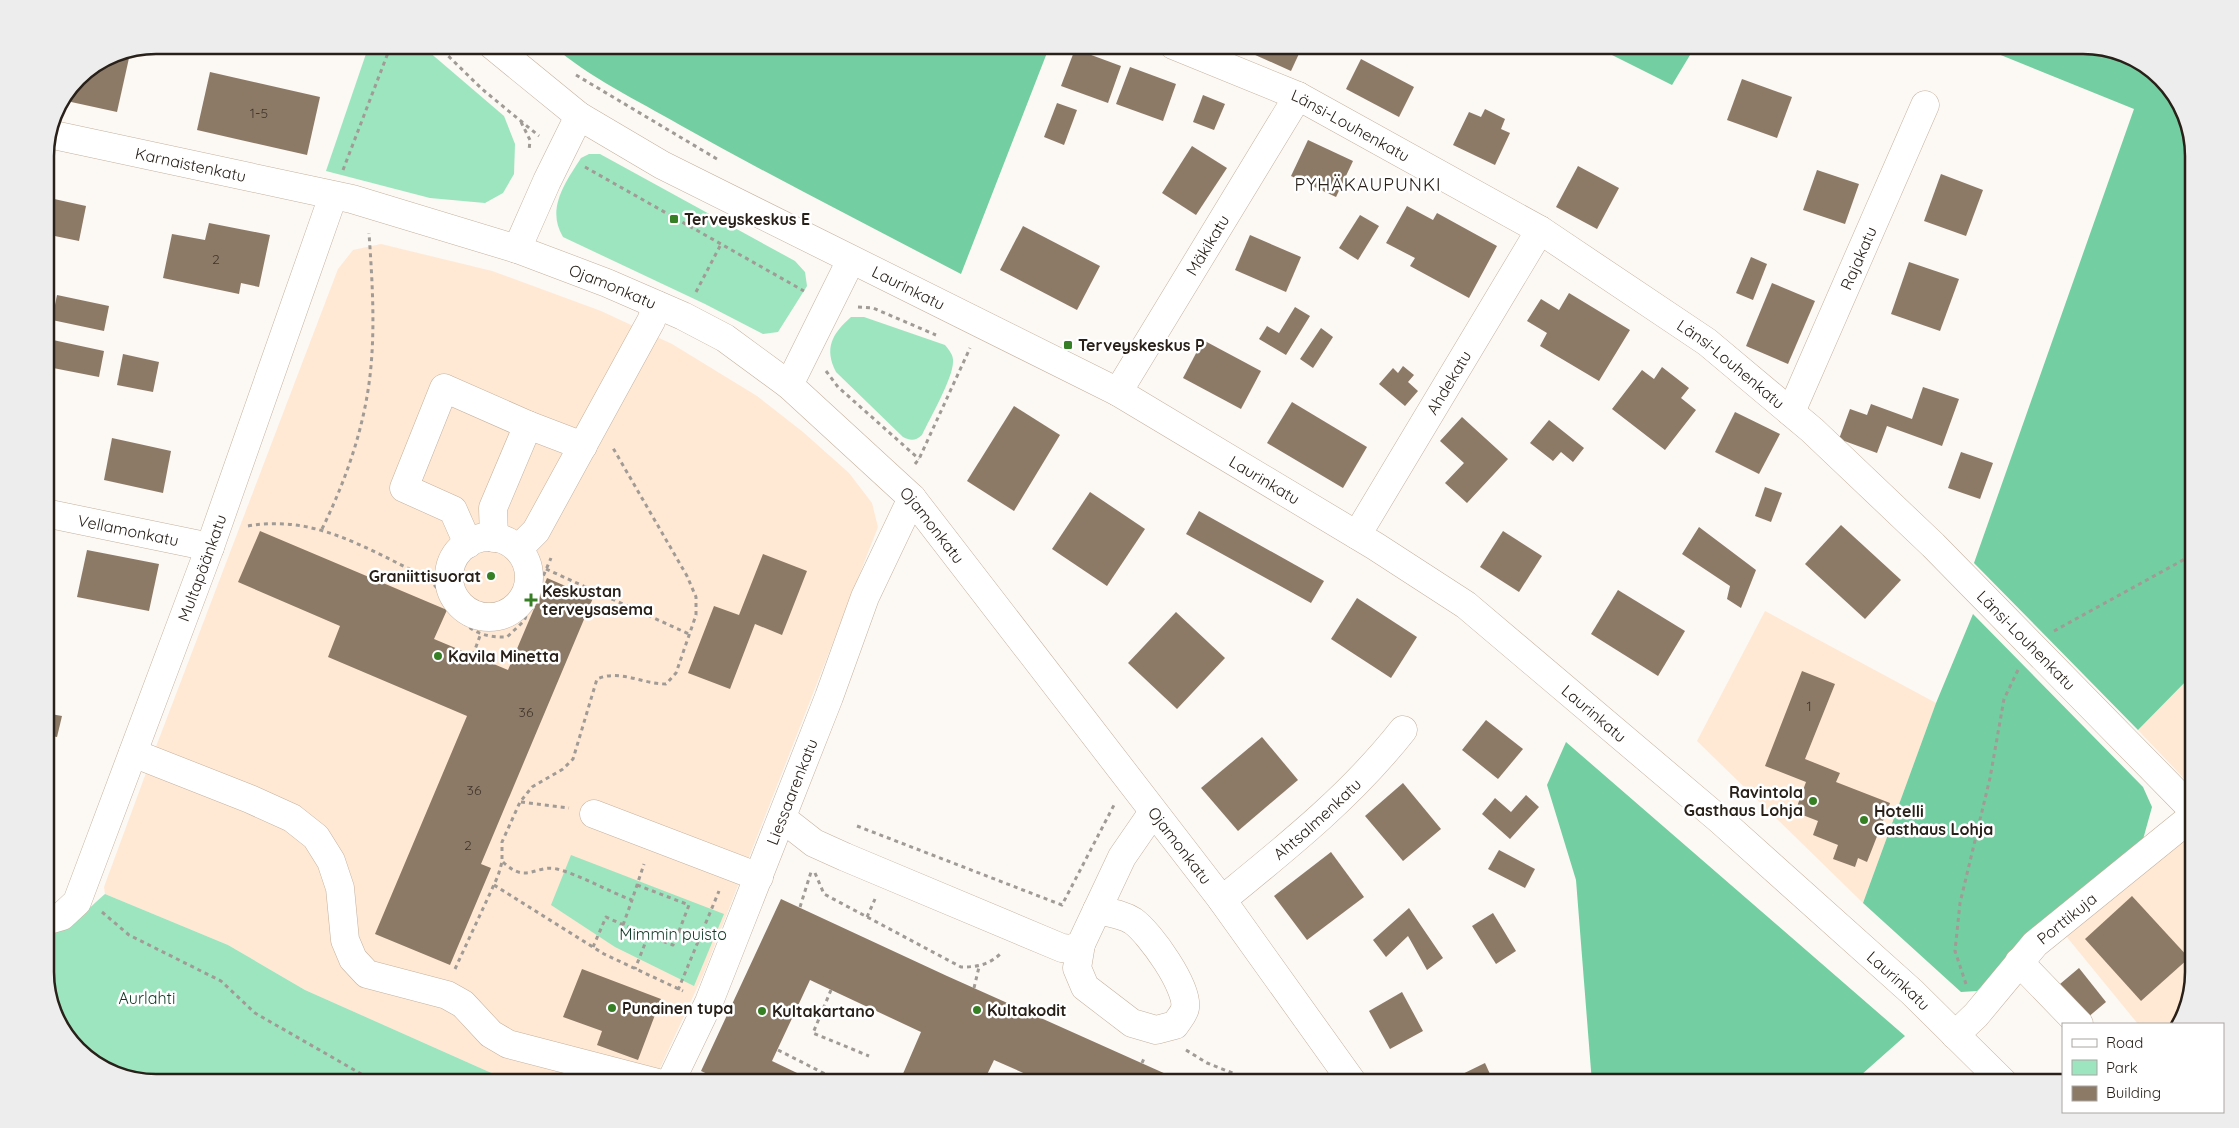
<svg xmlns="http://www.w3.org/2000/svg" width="2239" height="1128" viewBox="0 0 2239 1128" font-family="Quicksand,sans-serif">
<rect width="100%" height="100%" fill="#fcf8f4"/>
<g fill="#ffe9d4">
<path d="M381 244 492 271 601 311 672 344 757 396 803 432 849 473 872 503 878 527 703 975 653 1083H514L305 990 228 945 105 894 104 887 146 773 338 269 353 250Z"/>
<path d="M1765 611 1936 703 1863 903 1697 741Z"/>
<path d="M2194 673V789L2138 730Z"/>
<path d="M2181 838 2194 839V972L2183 1021 2180 1024H2138L2062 931Z"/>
</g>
<g fill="#9ce5bf">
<path d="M369 45H421L504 116 515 144 514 174 503 193 485 203 430 198 326 171Z"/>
<path d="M589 154H600L795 261 805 272 807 286 778 332 763 334 705 304 563 237C546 209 565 183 581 158Z"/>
<path d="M851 317H864L945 345C948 349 954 355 953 362 953 378 930 418 922 435 915 441 911 441 903 437L836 372C824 348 832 334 851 317Z"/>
<path d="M571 855 724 914 694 986 615 947 551 905Z"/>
<path d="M105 894 228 945 305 990 514 1083H156L107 1072 64 1034 45 980V934C69 929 88 909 105 894Z"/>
</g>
<g fill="#73cea1">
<path d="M552 45H1050L961 274C867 225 773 177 680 125 637 100 590 78 552 45Z"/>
<path d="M1592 45H1696L1672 85Z"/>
<path d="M1976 45H2083L2132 56 2175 94 2194 149V673L2138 730 1974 563 2134 109Z"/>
<path d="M1973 614 2143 787 2152 807 2142 843 2063 910 1977 991 1961 992 1863 903 1936 703Z"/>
<path d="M1566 742 1905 1036 1852 1083H1592L1576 880 1547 785Z"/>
</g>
<g fill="#8c7a67">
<path d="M1257 45H1303L1291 71 1253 54Z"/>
<path d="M1075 49 1121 66 1108 103 1061 86Z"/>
<path d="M112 55 129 58 117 112 62 100 78 77Z"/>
<path d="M1361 59 1414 87 1399 117 1346 89Z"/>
<path d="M1130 67 1176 84 1163 121 1116 104Z"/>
<path d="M210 72 320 97 307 155 197 130Z"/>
<path d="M1742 79 1792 97 1777 138 1727 120Z"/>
<path d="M1203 95 1225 104 1214 130 1193 122Z"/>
<path d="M1057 103 1077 110 1064 145 1044 137Z"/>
<path d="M1485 109 1505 119 1501 129 1510 133 1495 165 1453 145 1469 112 1481 117Z"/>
<path d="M1308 140 1353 161 1336 197 1291 176Z"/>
<path d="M1192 146 1227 168 1196 215 1162 193Z"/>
<path d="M1578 166 1619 188 1597 229 1556 207Z"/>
<path d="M1817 170 1859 184 1845 224 1803 210Z"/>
<path d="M1941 174 1983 190 1966 236 1924 221Z"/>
<path d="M45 197 86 206 79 241 45 234Z"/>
<path d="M1407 206 1433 220 1437 213 1497 246 1469 298 1410 266 1415 258 1386 243Z"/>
<path d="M1360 215 1379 226 1358 260 1339 248Z"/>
<path d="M209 223 270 235 259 287 241 283 239 294 163 278 172 234 205 240Z"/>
<path d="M1023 226 1100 266 1077 310 1000 270Z"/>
<path d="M1250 235 1301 257 1286 292 1235 270Z"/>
<path d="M1751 257 1767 264 1753 300 1736 293Z"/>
<path d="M1909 262 1959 279 1940 331 1891 314Z"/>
<path d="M1772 283 1815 301 1788 364 1746 346Z"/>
<path d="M1569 293 1630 330 1599 381 1540 346 1547 333 1527 321 1541 299 1559 310Z"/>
<path d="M57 295 109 306 104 331 52 320Z"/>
<path d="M1295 307 1310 316 1286 355 1259 339 1267 326 1279 333Z"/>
<path d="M1321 328 1333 337 1313 368 1300 359Z"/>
<path d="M53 340 104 351 99 377 48 367Z"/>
<path d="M1203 340 1261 371 1241 409 1183 378Z"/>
<path d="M123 354 159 362 153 392 117 385Z"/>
<path d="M1403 366 1414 375 1408 382 1418 391 1405 406 1379 384 1393 368 1398 373Z"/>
<path d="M1662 367 1689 388 1681 398 1696 410 1665 450 1612 409 1642 370 1654 379Z"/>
<path d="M1923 387 1959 399 1942 446 1887 426 1877 453 1839 439 1850 409 1867 415 1871 404 1912 419Z"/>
<path d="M1292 402 1367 447 1343 488 1267 443Z"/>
<path d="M1014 406 1060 435 1014 511 967 481Z"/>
<path d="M1735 412 1780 434 1759 474 1715 452Z"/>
<path d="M1462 417 1508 459 1467 503 1445 483 1464 463 1440 441Z"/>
<path d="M1549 420 1584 448 1573 462 1561 452 1553 461 1530 443Z"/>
<path d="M112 438 171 451 163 493 104 480Z"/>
<path d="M1961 452 1993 463 1980 499 1948 488Z"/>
<path d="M1765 487 1782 493 1771 522 1755 516Z"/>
<path d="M1090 492 1145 529 1107 586 1052 549Z"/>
<path d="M1199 511 1324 581 1311 603 1186 534Z"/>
<path d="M1841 525 1901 580 1865 619 1805 564Z"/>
<path d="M1699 527 1756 570 1741 608 1727 599 1730 586 1682 554Z"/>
<path d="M260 531 447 610 434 639 508 670 547 578 593 598 481 864 491 868 450 965 375 934 467 716 328 657 340 626 238 582Z"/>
<path d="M1503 531 1542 556 1519 592 1480 567Z"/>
<path d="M87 550 159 564 149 611 77 597Z"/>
<path d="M763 554 807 571 782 635 755 624 730 689 688 673 714 606 739 615Z"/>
<path d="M1618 590 1685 631 1658 676 1591 634Z"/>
<path d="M1357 598 1417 637 1391 678 1331 639Z"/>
<path d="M1176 612 1225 658 1177 709 1128 663Z"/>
<path d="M1802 671 1835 684 1805 759 1840 773 1836 782 1890 803 1867 862 1858 858 1855 867 1833 859 1838 845 1813 835 1818 821 1795 812 1806 782 1765 766Z"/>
<path d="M45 713 62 716 57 737 45 735Z"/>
<path d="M1486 720 1523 749 1498 779 1462 750Z"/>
<path d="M1262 737 1298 780 1238 831 1201 788Z"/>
<path d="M45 777 52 778 46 809H45Z"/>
<path d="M1403 783 1441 829 1403 861 1365 816Z"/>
<path d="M1526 795 1539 807 1510 839 1482 814 1495 798 1511 812Z"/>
<path d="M1499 850 1535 869 1525 888 1488 869Z"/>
<path d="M1331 852 1364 897 1307 940 1274 896Z"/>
<path d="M2132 896 2189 958 2141 1001 2085 939Z"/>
<path d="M781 899 947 976 1186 1083H1046L994 1060 983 1083H899L921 1032 810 980 772 1061 818 1083H727L701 1071Z"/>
<path d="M1409 908 1443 958 1427 970 1408 936 1386 957 1373 940Z"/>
<path d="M1493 913 1516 951 1496 964 1472 926Z"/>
<path d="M2079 968 2106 1002 2087 1018 2060 984Z"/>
<path d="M582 969 661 999 638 1060 597 1045 602 1031 563 1017Z"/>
<path d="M1402 992 1423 1031 1390 1049 1369 1011Z"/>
<path d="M1485 1063 1494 1083H1444Z"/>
</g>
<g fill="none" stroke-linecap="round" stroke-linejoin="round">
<g stroke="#c5b19d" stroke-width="29">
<g id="minor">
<path id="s1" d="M1173 45 1298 96 1540 230 1707 342 1812 430 1933 545 2194 811"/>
<path id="s2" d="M49 134 352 199 517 249 607 283 683 316 725 338 789 385 912 498 1222 900 1353 1083"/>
<path d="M517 249 547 181 579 116"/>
<path d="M789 385 851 260"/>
<path id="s3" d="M1118 392 1298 96"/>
<path id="s4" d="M1791 412 1925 105"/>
<path d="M528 425 583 446"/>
<path id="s5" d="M45 513 210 547"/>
<path id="s6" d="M1357 535 1540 230"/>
<circle cx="489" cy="577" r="40"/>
<path d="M468 544 453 510 404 488 444 388 528 425 493 508 494 538"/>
<path d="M518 549 536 531 651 321 657 305"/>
<path d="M133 753 250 799 292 818 316 837 331 861 340 888 345 940 353 959 367 974 447 995 463 1004 491 1034 508 1044 658 1083"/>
<path d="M594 814 759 877"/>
<path d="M782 818 814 843 845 857 1062 948 1072 949 1081 944 1122 857 1153 812"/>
<path id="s7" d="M1222 900C1287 847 1351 796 1403 730"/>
<path id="s8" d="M45 921 62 916 77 902 210 547 333 196"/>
<path d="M1081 944 1077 968 1085 987 1132 1023 1156 1030 1175 1025C1178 1020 1184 1014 1185 1008 1189 988 1150 933 1133 921 1122 914 1110 913 1097 910"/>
<path d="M2019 962 2079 1024"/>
<path id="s9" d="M1955 1035 1976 1015 2035 944 2194 815"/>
<path id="s10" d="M670 1083 709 1002 829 697 865 597 912 498"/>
</g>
</g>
<g stroke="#c5b19d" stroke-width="29">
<g id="major">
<path id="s11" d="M492 45 579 116 662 165 1118 392 1375 546 1466 605 1720 820 1912 992 2004 1083"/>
</g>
</g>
<g stroke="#a19b96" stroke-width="3" stroke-dasharray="4 4" stroke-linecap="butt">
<path d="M437 45 482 89 539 136"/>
<path d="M2095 48 2114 59 2145 68"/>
<path d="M576 75 717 159"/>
<path d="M521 122 530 140 529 151"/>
<path d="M585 167 804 291"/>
<path d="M343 170 391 45"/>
<path d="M696 292 720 246"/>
<path d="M858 307 873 308 936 335"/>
<path d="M826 371 838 387 919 459"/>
<path d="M915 464 919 459 970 348"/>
<path d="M248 526C316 514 368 550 428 578 456 606 459 639 507 637L524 621 551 558"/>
<path d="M322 529C347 478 366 423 371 366 375 322 372 277 369 233"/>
<path d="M546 569 689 634"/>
<path d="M2054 631 2194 554"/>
<path d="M473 655 481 633"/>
<path d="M521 802 569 808"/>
<path d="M857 826 1062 905 1114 805"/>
<path d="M503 862C527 885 535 864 557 869 583 876 607 891 632 900L644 864"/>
<path d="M815 873 824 894 961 967C977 967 990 965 1002 952"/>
<path d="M494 885 604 954 683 991"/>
<path d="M637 885 689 905 679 931"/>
<path d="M800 907 811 872"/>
<path d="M102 912 129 935 221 981 255 1013 377 1083"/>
<path d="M867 917 875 899"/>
<path d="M623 925 632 900"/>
<path d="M648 936 673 945 679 931 700 940"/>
<path d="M593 947 606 917 648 936 635 969"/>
<path d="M455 969 498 876 502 862V842L520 802 532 787 563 769 573 759 597 679C620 669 642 684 666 684L676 673 696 615V597L687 576 613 448"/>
<path d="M1966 984 1955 951 1960 903 1990 778 2004 699 2018 670"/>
<path d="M974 988 979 967"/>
<path d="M678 990 719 891"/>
<path d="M831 990 813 1033 869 1056"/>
<path d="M778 1050 843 1083"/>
<path d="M1186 1050 1207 1063 1258 1083"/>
<path d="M1142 1063 1145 1056"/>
<path d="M2031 1074 2039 1083"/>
</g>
<use href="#minor" stroke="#fff" stroke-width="28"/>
<use href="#major" stroke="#fff" stroke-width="28"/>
</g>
<g fill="#377f25" stroke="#fff" stroke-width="2">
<rect x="669" y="214" width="10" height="10" rx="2.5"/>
<rect x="1063" y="340" width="10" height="10" rx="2.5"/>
<circle cx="491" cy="576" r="5"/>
<path d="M528.5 592.5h5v5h5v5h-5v5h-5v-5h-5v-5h5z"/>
<circle cx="438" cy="656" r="5"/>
<circle cx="1813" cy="801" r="5"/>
<circle cx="1864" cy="820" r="5"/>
<circle cx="612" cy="1008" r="5"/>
<circle cx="977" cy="1010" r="5"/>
<circle cx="762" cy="1011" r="5"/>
</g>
<g text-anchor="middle" stroke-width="5" stroke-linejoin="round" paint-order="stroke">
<g font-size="14" fill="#41362c">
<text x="259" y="118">1-5</text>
<text x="216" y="264">2</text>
<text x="1809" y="711">1</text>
<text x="526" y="717">36</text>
<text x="474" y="795">36</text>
<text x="468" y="850">2</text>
</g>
<g font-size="16" fill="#282019" stroke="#fff">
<text dy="6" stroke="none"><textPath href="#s1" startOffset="195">Länsi-Louhenkatu</textPath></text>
<text dy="6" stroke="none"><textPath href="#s2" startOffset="145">Karnaistenkatu</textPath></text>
<text dy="6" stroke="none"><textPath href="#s3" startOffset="172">Mäkikatu</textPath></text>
<text dy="6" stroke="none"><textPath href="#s4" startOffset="168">Rajakatu</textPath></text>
<text dy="6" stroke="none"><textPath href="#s2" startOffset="585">Ojamonkatu</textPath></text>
<text dy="6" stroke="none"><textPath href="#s11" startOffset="484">Laurinkatu</textPath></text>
<text dy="6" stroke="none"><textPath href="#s1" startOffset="645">Länsi-Louhenkatu</textPath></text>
<text dy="6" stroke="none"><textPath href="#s6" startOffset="178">Ahdekatu</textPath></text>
<text dy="6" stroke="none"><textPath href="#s11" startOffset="889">Laurinkatu</textPath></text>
<text dy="6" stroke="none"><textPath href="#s2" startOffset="989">Ojamonkatu</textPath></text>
<text dy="6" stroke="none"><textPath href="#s5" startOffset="85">Vellamonkatu</textPath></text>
<text dy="6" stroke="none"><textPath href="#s8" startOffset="395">Multapäänkatu</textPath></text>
<text dy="6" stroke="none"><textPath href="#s1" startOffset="1050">Länsi-Louhenkatu</textPath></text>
<text dy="6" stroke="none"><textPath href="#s11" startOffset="1294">Laurinkatu</textPath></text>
<text dy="6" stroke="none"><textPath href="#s10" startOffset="316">Liessaarenkatu</textPath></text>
<text dy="6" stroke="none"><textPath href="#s7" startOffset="125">Ahtsalmenkatu</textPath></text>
<text dy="6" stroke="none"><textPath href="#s2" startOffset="1394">Ojamonkatu</textPath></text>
<text dy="6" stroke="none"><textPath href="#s9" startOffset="162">Porttikuja</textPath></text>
<text dy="6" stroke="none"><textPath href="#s11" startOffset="1699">Laurinkatu</textPath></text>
</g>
<g font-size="16" font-weight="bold" fill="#282019" stroke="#fff" text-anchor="start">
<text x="684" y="225">Terveyskeskus E</text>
<text x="1078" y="351">Terveyskeskus P</text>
<text x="481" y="582" text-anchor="end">Graniittisuorat</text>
<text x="542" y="597">Keskustan<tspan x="542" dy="18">terveysasema</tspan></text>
<text x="448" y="662">Kavila Minetta</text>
<text x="1803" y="798" text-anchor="end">Ravintola<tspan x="1803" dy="18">Gasthaus Lohja</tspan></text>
<text x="1874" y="817">Hotelli<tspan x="1874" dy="18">Gasthaus Lohja</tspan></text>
<text x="622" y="1014">Punainen tupa</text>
<text x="987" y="1016">Kultakodit</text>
<text x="772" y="1017">Kultakartano</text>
</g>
<g font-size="16" fill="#103926" stroke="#fff">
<text x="673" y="940">Mimmin puisto</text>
<text x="147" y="1004">Aurlahti</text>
</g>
<g font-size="18" letter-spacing="1" fill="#282019" stroke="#fff">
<text x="1368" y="191">PYHÄKAUPUNKI</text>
</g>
</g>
<path d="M0 0H2239V1128H0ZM156 54H2083A102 102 0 0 1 2185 156V972A102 102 0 0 1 2083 1074H156A102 102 0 0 1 54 972V156A102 102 0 0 1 156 54Z" fill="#eeeded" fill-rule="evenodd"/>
<path fill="none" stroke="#282019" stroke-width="2.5" d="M156 54H2083A102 102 0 0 1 2185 156V972A102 102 0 0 1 2083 1074H156A102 102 0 0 1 54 972V156A102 102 0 0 1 156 54Z"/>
<rect x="2062" y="1023" width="162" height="90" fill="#ffffff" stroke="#a9a6a3"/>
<rect x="2072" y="1039" width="25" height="8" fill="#ffffff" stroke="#a9a6a3"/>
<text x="2106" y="1048" font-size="15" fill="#282019">Road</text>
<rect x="2072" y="1060" width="25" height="15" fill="#9ce5bf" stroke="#a9a6a3"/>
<text x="2106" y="1073" font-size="15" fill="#282019">Park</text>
<rect x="2072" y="1086" width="25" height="15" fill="#8c7a67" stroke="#a9a6a3"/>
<text x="2106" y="1098" font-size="15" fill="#282019">Building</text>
</svg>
